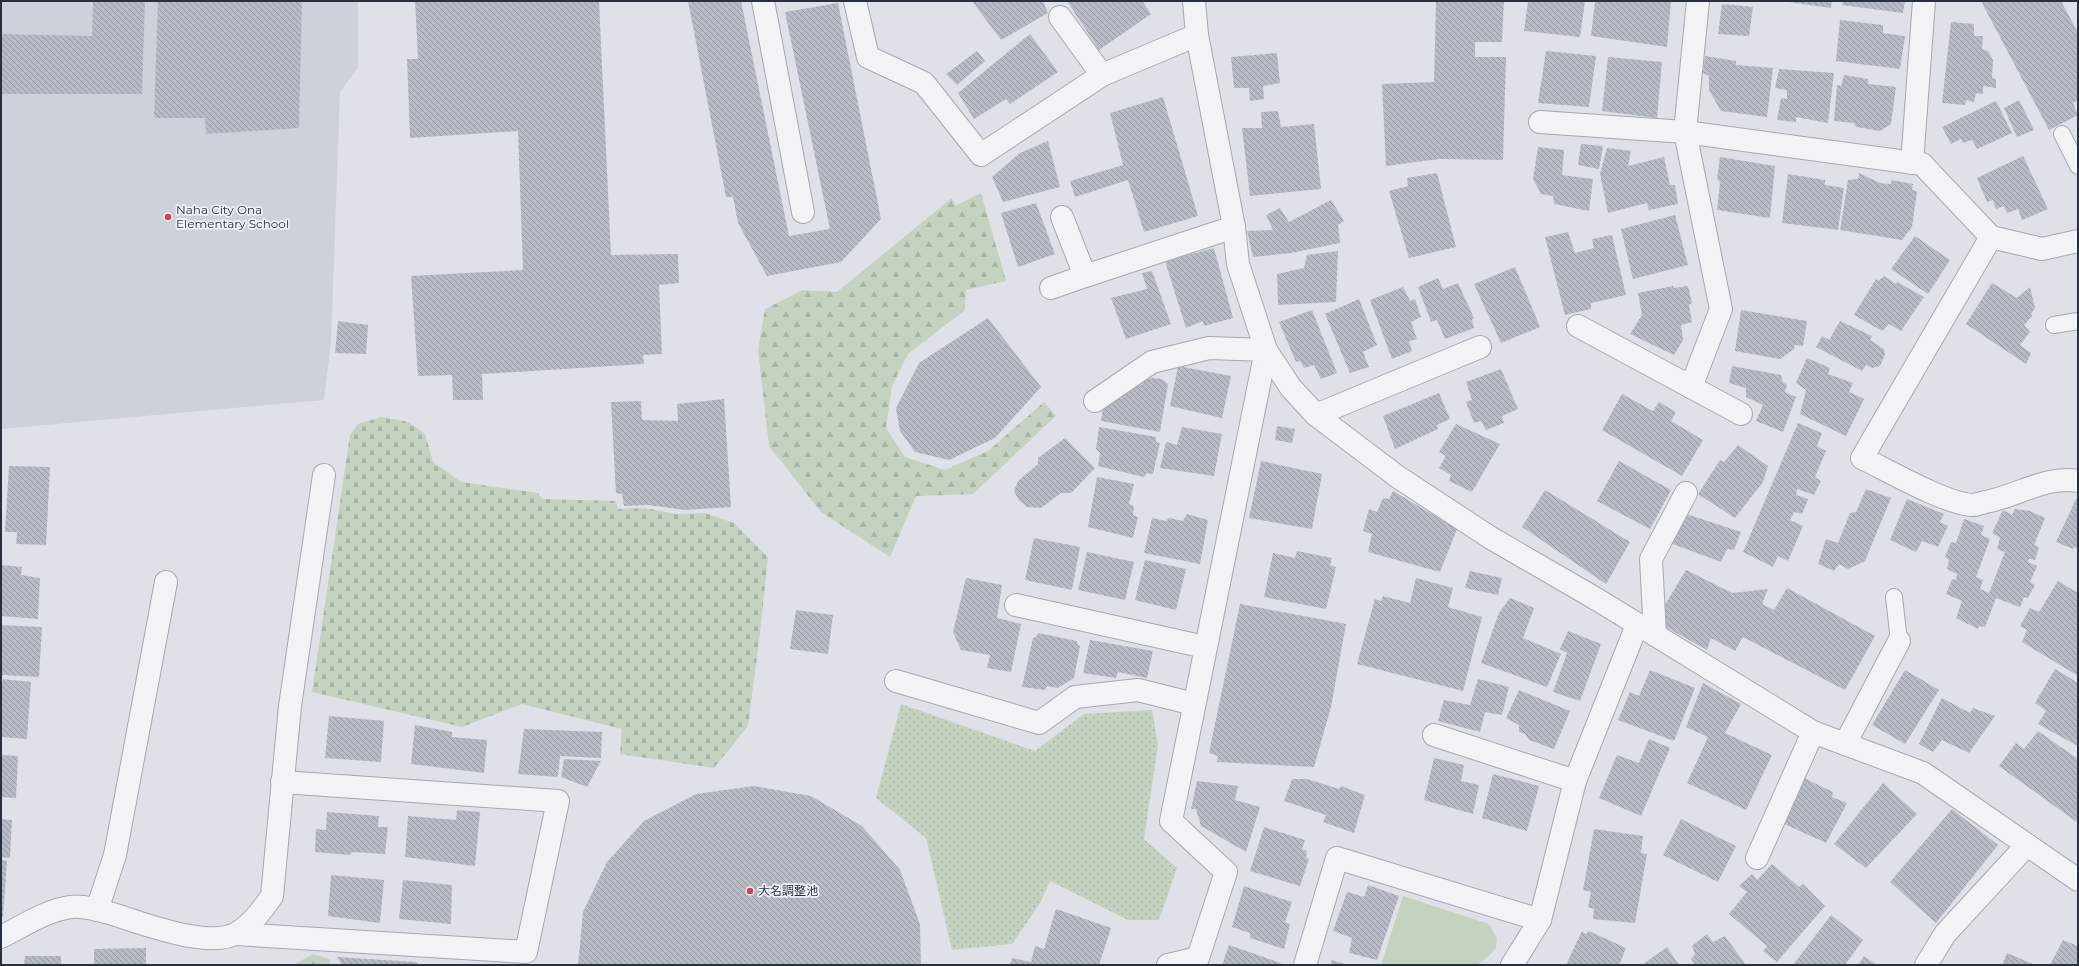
<svg xmlns="http://www.w3.org/2000/svg" width="2079" height="966" viewBox="0 0 2079 966" font-family="Montserrat,'Noto Sans JP',sans-serif">
<defs>
<pattern id="grass-dots" width="8" height="8" patternUnits="userSpaceOnUse"><rect width="8" height="8" fill="#c4d2bf"/><path d="M2 2h.1M6 6h.1" fill="none" stroke="#a8b5a5" stroke-width="1.8" stroke-linecap="round"/></pattern>
<pattern id="forest-firs" width="22" height="20" patternUnits="userSpaceOnUse"><rect width="22" height="20" fill="#c4d2bf"/><path d="M5 1l3.5 6h-7zM16 11l3.5 6h-7z" fill="#a8b5a5"/></pattern>
<pattern id="cemetery-stones" width="16" height="16" patternUnits="userSpaceOnUse"><rect width="16" height="16" fill="#c4d2bf"/><path d="M2 7V4a2 2 0 0 1 4 0v3zM10 15v-3a2 2 0 0 1 4 0v3z" fill="#a8b5a5"/></pattern>
<pattern id="building-back-hatch" width="6" height="6" patternUnits="userSpaceOnUse"><rect width="6" height="6" fill="#b6bbc5"/><path d="M-1 5l2 2M0 0l6 6M5-1l2 2" fill="none" stroke="#9498a1"/></pattern>
</defs>
<rect width="100%" height="100%" fill="#dee2e8"/>
<path fill="#ccd1da" d="M1 1H358V67L340 92 331 343 324 400 1 429Z"/>
<path fill="url(#grass-dots)" d="M901 704 1035 751 1084 714 1152 710 1158 745 1144 839 1177 868 1159 920H1128L1050 881 1040 903 1012 944 952 950 926 838 876 798Z"/>
<g fill="url(#forest-firs)">
<path d="M981 193 1006 281 966 290 965 310 908 354 892 386 886 428 905 457 945 470 988 451 1044 402 1056 416 973 494 916 496 890 557 821 512 769 446 758 350 765 309 803 290 837 292 952 198 955 206Z"/>
<path d="M313 954 329 959 331 965H293Z"/>
</g>
<path fill="url(#cemetery-stones)" d="M381 417 409 422 425 434 433 462 461 482 538 493 542 499 616 501 618 509 645 508 677 514 705 513 734 523 768 557 760 633 748 726 714 768 620 754 622 729 522 704 462 727 312 692 350 435 358 424Z"/>
<path fill="#c4d2bf" d="M1403 896 1489 924 1497 938 1496 947 1491 954 1477 965H1381Z"/>
<g fill="url(#building-back-hatch)">
<path d="M93 1H145L142 94H1V34L92 36Z"/>
<path d="M158 1H302L299 128 206 134 205 118H154Z"/>
<path d="M415 1H599L611 255 678 254 679 283 659 285 662 354 643 355 644 364 482 374 483 400H453L452 375 418 376 411 276 523 270 518 131 410 138 407 59H418Z"/>
<path d="M688 1H741L789 236 830 229 785 12 838 3 881 219 841 262 767 276 738 223 733 197H726Z"/>
<path d="M972 1H1043L1048 13 1001 40Z"/>
<path d="M1067 1H1142L1151 14 1099 50Z"/>
<path d="M1436 1H1504L1502 42H1475V57H1506L1503 160 1439 159 1386 166 1382 84 1434 82Z"/>
<path d="M1528 1H1585L1580 37 1524 31Z"/>
<path d="M1595 1H1671L1667 47 1591 36Z"/>
<path d="M1782 1H1832L1831 8Z"/>
<path d="M1843 1H1905L1903 13 1842 5Z"/>
<path d="M1984 1H2061L2078 33V100L2073 103 2078 115 2049 130 1982 3Z"/>
<path d="M1722 4 1753 7 1749 36 1718 34Z"/>
<path d="M1840 20 1883 25V33L1905 36 1900 69 1836 61Z"/>
<path d="M1951 22 1974 24V36H1983L1982 49 1988 51 1993 60 1992 78 1996 79V88L1983 86V94L1976 93 1974 102 1966 100 1965 105 1942 103Z"/>
<path d="M1030 34 1058 72 1010 104 1006 99 974 119 958 93Z"/>
<path d="M977 51 985 61 957 85 946 74Z"/>
<path d="M1546 51 1596 56 1589 107 1538 103Z"/>
<path d="M1277 53 1280 83 1263 86 1264 99 1250 101 1249 88H1234L1231 57Z"/>
<path d="M1705 56 1736 61V65L1773 68 1767 117 1721 111 1709 90V76L1703 73Z"/>
<path d="M1608 57 1662 62 1657 118 1602 111Z"/>
<path d="M1779 69 1834 73 1828 123 1796 117V122L1777 120 1781 98 1787 99V90L1775 88Z"/>
<path d="M1844 75 1868 79V84L1896 87 1891 124 1880 131 1856 127 1854 123 1834 121 1837 85 1841 86Z"/>
<path d="M1163 97 1198 216 1144 232 1128 180 1075 197 1070 181 1123 165 1110 113Z"/>
<path d="M2019 100 2034 130 2017 137 2004 108Z"/>
<path d="M1996 101 2012 133 1977 149 1972 140 1963 143 1961 139 1951 144 1942 127Z"/>
<path d="M1278 111 1281 127 1314 124 1321 189 1250 196 1242 128H1262L1261 112Z"/>
<path d="M1048 141 1060 187 1003 202 992 177 1020 153Z"/>
<path d="M1581 144 1603 146 1599 169 1578 165Z"/>
<path d="M1538 147 1564 150 1562 175 1593 179 1589 211 1554 204 1553 196 1541 194 1533 179Z"/>
<path d="M1607 148 1631 151 1628 166 1664 157 1670 185H1675L1678 204 1649 210 1647 203 1608 213 1600 174Z"/>
<path d="M2023 156 2048 209 2022 220 2018 209 2007 213 2004 206 1996 209 1993 200 1987 202 1977 178Z"/>
<path d="M1720 157 1775 166 1770 218 1717 210 1720 182 1717 179Z"/>
<path d="M1437 173 1456 247 1409 258 1389 191 1408 186 1407 178Z"/>
<path d="M1859 173 1880 183 1891 184 1892 180 1913 184 1912 190 1917 191 1912 227 1902 240 1840 230 1848 180 1858 179Z"/>
<path d="M1788 174 1825 180V185L1844 188 1838 230 1782 223Z"/>
<path d="M1331 200 1344 221 1338 225 1340 243 1291 253 1253 257 1247 231 1273 230 1266 215 1280 208 1289 222Z"/>
<path d="M1036 203 1055 254 1018 267 1001 213Z"/>
<path d="M1675 215 1688 265 1633 279 1621 229Z"/>
<path d="M1568 232 1575 253 1594 248 1592 239 1612 235 1626 295 1591 303V309L1565 315 1545 237Z"/>
<path d="M1915 236 1950 260 1928 294 1891 269Z"/>
<path d="M1214 248 1233 318 1204 326 1203 321 1186 328 1165 261Z"/>
<path d="M1338 251 1336 302 1278 305 1277 274 1304 268 1307 255Z"/>
<path d="M1515 267 1540 327 1501 343 1474 284Z"/>
<path d="M1152 271 1171 324 1126 339 1111 298 1147 289 1142 273Z"/>
<path d="M1884 276 1896 284 1897 282 1924 297 1901 331 1889 324 1882 331 1854 315 1876 279 1878 281Z"/>
<path d="M1438 278 1443 289 1458 283 1474 318 1472 320 1474 328 1445 339 1437 320 1431 322 1418 287Z"/>
<path d="M1992 283 2017 298 2030 287 2035 308 2031 314 2032 316 2024 325 2030 332 2020 345 2031 353 2026 364 1966 324Z"/>
<path d="M1673 286 1674 288 1688 286 1692 303 1689 305 1692 322 1681 325 1683 340 1674 355 1630 334 1642 315 1638 293Z"/>
<path d="M1403 287 1410 301 1415 299 1421 317 1411 322 1417 339 1409 341 1412 351 1392 359 1370 300Z"/>
<path d="M1359 299 1377 345 1363 352 1369 367 1350 373 1325 314Z"/>
<path d="M1312 310 1337 373 1321 379 1314 365 1304 368 1300 361 1296 362 1279 322Z"/>
<path d="M1741 310 1807 321 1803 346 1795 345 1794 349 1780 359 1735 351Z"/>
<path d="M988 318 1041 387 995 438 949 460 915 452 900 431 896 408 919 363Z"/>
<path d="M338 321 368 325 366 354 335 353Z"/>
<path d="M1840 321 1872 336 1870 340 1884 349 1885 354 1880 366 1872 368 1866 365 1862 371 1816 347 1822 336 1829 340Z"/>
<path d="M1807 358 1830 368 1828 374 1853 383 1849 392 1864 399 1846 436 1800 414 1806 390 1796 383Z"/>
<path d="M1178 366 1231 376 1222 418 1170 406Z"/>
<path d="M1732 366 1781 375 1783 382 1787 385 1785 392 1796 397 1783 432 1756 421 1763 405 1746 397V388L1729 383Z"/>
<path d="M1501 369 1518 409 1502 416 1504 423 1486 430 1481 421 1474 423 1466 402 1472 400 1466 382Z"/>
<path d="M1152 378 1162 379 1168 384 1160 432 1101 421 1105 395 1121 399 1124 386 1142 385 1143 380Z"/>
<path d="M1439 393 1450 419 1437 425 1438 429 1395 449 1383 416Z"/>
<path d="M1622 394 1653 411 1659 402 1676 412 1671 421 1703 440 1682 476 1602 430Z"/>
<path d="M724 399 731 507 685 510 648 505 624 506 622 494 616 493 611 402 641 401 642 420 678 421 677 404Z"/>
<path d="M1798 423 1822 433 1817 446 1826 451 1815 477 1821 481 1814 495 1797 489 1796 495 1808 499 1802 514 1794 512 1790 520 1803 526 1788 561 1778 556 1773 567 1743 552Z"/>
<path d="M1456 424 1500 444 1472 492 1449 481 1451 475 1439 468 1446 456 1439 452Z"/>
<path d="M1277 426 1295 429 1292 443 1275 440Z"/>
<path d="M1099 427 1156 437V442L1160 443 1153 474 1147 473 1144 477 1098 466 1100 453 1096 449Z"/>
<path d="M1182 427 1222 434 1214 476 1160 468 1166 442 1177 445Z"/>
<path d="M1065 438 1095 468 1071 493H1061L1041 508 1027 507 1019 500 1014 491 1018 481 1038 464V458Z"/>
<path d="M1738 445 1768 466 1763 482 1735 518 1698 494 1720 460 1724 462Z"/>
<path d="M1261 461 1322 474 1312 529 1249 518Z"/>
<path d="M1619 461 1671 490 1650 529 1597 501Z"/>
<path d="M9 466 50 467 46 545 16 544 17 532H5Z"/>
<path d="M1097 477 1134 484 1129 504 1134 506 1133 515 1138 517 1133 538 1088 527Z"/>
<path d="M1866 489 1891 498 1865 561 1848 569 1839 564 1834 571 1818 564 1826 539 1838 543 1850 513 1856 512Z"/>
<path d="M1545 490 1630 542 1606 584 1522 527Z"/>
<path d="M1393 491 1457 529 1440 572 1368 552 1372 534 1363 531 1369 509 1377 512 1383 498 1389 499Z"/>
<path d="M1907 499 1944 514 1940 522 1948 526 1938 547 1922 541 1916 552 1890 540Z"/>
<path d="M2076 499H2078V548L2074 547 2073 549 2056 542Z"/>
<path d="M2015 509 2030 511 2045 518 2034 545 2039 547 2035 560 2029 559 2028 562 2037 566 2030 582 2035 585 2028 598 2024 597 2020 607 1996 598 1985 627 1979 626 1978 629 1956 618 1962 601 1946 594 1952 579 1956 580 1957 574 1947 569 1949 560 1945 557 1951 542 1956 543 1964 519 1984 526 1981 535 1990 539 1976 577 1983 580 1980 589 1989 593 2005 552 1997 549 2000 538 1992 533 2003 510 2012 515Z"/>
<path d="M1680 512 1741 532 1734 550 1727 549 1721 562 1670 543Z"/>
<path d="M1187 514 1208 520 1200 564 1144 553 1152 518 1166 521 1169 518 1183 521Z"/>
<path d="M1034 538 1080 547 1072 590 1025 580Z"/>
<path d="M1297 551 1332 558 1330 565 1336 567 1326 609 1264 597 1273 553 1295 558Z"/>
<path d="M1087 552 1134 562 1125 600 1078 590Z"/>
<path d="M1145 560 1186 569 1176 610 1135 600Z"/>
<path d="M1 565 22 567 21 575 40 578 38 619 1 616Z"/>
<path d="M1686 570 1732 593 1768 589 1762 604 1774 610 1787 588 1875 636 1845 690 1743 637 1735 651 1711 638 1707 650 1662 625 1660 613Z"/>
<path d="M1470 571 1502 578 1498 595 1465 588Z"/>
<path d="M966 578 1002 585 997 618 1021 624 1011 672 987 668 990 655 961 650 953 632Z"/>
<path d="M1416 578 1453 588 1448 607 1482 617 1463 691 1357 664 1375 599 1381 601 1383 596 1410 603Z"/>
<path d="M2058 581 2078 593V676L2022 642 2027 630 2020 626 2030 608 2039 612Z"/>
<path d="M1510 598 1534 608 1523 638 1561 654 1547 687 1481 663 1499 613Z"/>
<path d="M1240 604 1346 624 1331 707 1314 767 1217 762 1218 756 1209 753Z"/>
<path d="M796 610 833 615 828 654 790 649Z"/>
<path d="M1 625 42 627 39 677 1 675Z"/>
<path d="M1568 631 1601 644 1580 701 1553 692 1567 653 1560 649Z"/>
<path d="M1038 633 1077 641V644L1080 646 1074 678 1058 688 1047 686 1045 690 1022 687 1033 638 1036 637Z"/>
<path d="M1090 640 1153 651 1147 678 1118 672 1116 678 1083 673Z"/>
<path d="M2055 669 2078 683V746L2038 724 2046 711 2035 703Z"/>
<path d="M1650 670 1695 688 1674 741 1618 720 1630 692 1639 696Z"/>
<path d="M1905 670 1939 690 1905 744 1872 725Z"/>
<path d="M3 679 31 682 27 739 1 737V688Z"/>
<path d="M1478 679 1509 687 1502 715 1485 712 1480 732 1438 721 1444 700 1470 705Z"/>
<path d="M1703 683 1741 704 1725 733 1772 755 1746 810 1687 783 1708 737 1686 727Z"/>
<path d="M1519 690 1570 711 1554 749 1529 740 1525 734 1519 732V725L1506 718Z"/>
<path d="M1942 698 1970 713 1973 708 1995 716 1969 753 1942 740 1933 752 1919 744Z"/>
<path d="M329 716 384 721 381 762 325 758Z"/>
<path d="M415 725 452 732V737L487 740 484 773 411 764Z"/>
<path d="M524 729 602 732 601 758 560 756 558 777 518 774Z"/>
<path d="M2038 731 2078 759V823L1999 766 2016 743 2024 749Z"/>
<path d="M1649 739 1670 748 1641 816 1599 798 1617 755 1639 763Z"/>
<path d="M1 755 18 756 16 798 1 797Z"/>
<path d="M1434 758 1464 765 1461 781 1479 785 1473 814 1424 800Z"/>
<path d="M564 759 601 761 587 787 561 777Z"/>
<path d="M1493 774 1539 786 1527 831 1482 818Z"/>
<path d="M1800 776 1833 792 1832 797 1847 803 1826 843 1780 822Z"/>
<path d="M1292 779H1307L1339 789 1341 786 1365 795 1354 833 1323 822 1326 815 1284 801Z"/>
<path d="M1197 781 1238 786 1235 800 1260 807 1246 852 1201 826 1196 809H1191Z"/>
<path d="M1883 783 1917 814 1866 868 1834 844Z"/>
<path d="M754 786 811 796 862 826 900 870 920 924 921 965H578L583 912 607 862 644 821 696 794Z"/>
<path d="M1952 809 1998 845 1936 923 1890 882Z"/>
<path d="M457 810 480 812 475 866 405 857 408 816 456 820Z"/>
<path d="M327 812 379 816 378 827H388L385 854 352 852 350 855 315 852 316 829 326 830Z"/>
<path d="M1 819 12 820 10 858 1 857Z"/>
<path d="M1681 819 1736 846 1718 882 1663 855Z"/>
<path d="M1264 827 1305 840 1302 849 1307 851 1306 858 1309 859 1300 886 1250 871Z"/>
<path d="M1594 829 1643 836 1641 853 1647 854 1635 923 1593 919 1594 909 1588 907 1591 892 1583 890Z"/>
<path d="M1 860 7 861 3 917H1Z"/>
<path d="M1772 864 1799 887 1803 884 1825 906 1777 962 1763 951 1767 946 1729 914 1747 892 1739 886 1752 874 1757 880Z"/>
<path d="M331 875 384 880 380 923 328 916Z"/>
<path d="M403 880 452 885 451 924 399 919Z"/>
<path d="M1368 885 1399 896 1377 960 1349 953 1352 938 1333 931 1347 892 1364 897Z"/>
<path d="M1244 886 1292 902 1285 922 1290 924 1284 949 1250 938V933L1232 927Z"/>
<path d="M1056 909 1111 928 1099 965H1010L1012 958 1031 962 1035 946 1044 949Z"/>
<path d="M1831 915 1863 940 1845 965H1793Z"/>
<path d="M1582 931 1586 934 1589 931 1626 948 1620 963 1618 965H1566Z"/>
<path d="M1707 934 1713 942 1725 936 1746 965H1695L1691 959 1695 954 1692 946Z"/>
<path d="M2063 940 2078 946V965H2050Z"/>
<path d="M1229 945 1281 963 1280 965H1222Z"/>
<path d="M1667 947 1679 965H1642Z"/>
<path d="M146 948V965H94V949Z"/>
<path d="M2007 953 2035 965H2002Z"/>
<path d="M25 956H61V965H24Z"/>
<path d="M1864 956 1877 965H1858Z"/>
<path d="M337 957 416 962 419 965H342Z"/>
<path d="M1332 960 1348 965H1330Z"/>
</g>
<g fill="none" stroke-linecap="round" stroke-linejoin="round">
<g stroke="#a3a9b2" stroke-width="18">
<g id="service">
<path d="M2062 134 2078 166"/>
<path d="M2054 325 2078 321"/>
<path d="M1894 597 1899 641"/>
</g>
</g>
<g stroke="#a3a9b2" stroke-width="24">
<g id="minor">
<path d="M763 1 803 212"/>
<path d="M855 1 868 57 924 83 981 155 1102 75 1197 35"/>
<path d="M1194 1 1197 35 1234 227 1238 264 1266 350 1291 388 1316 415 1398 477 1491 538 1598 600 1813 732 1923 773 2078 880"/>
<path d="M1698 1 1685 132 1922 164 1991 237 2042 249 2078 241"/>
<path d="M1060 17 1102 75"/>
<path d="M1540 122 1685 132 1721 309 1691 387"/>
<path d="M1912 163 1924 1"/>
<path d="M1062 217 1085 276 1234 227"/>
<path d="M1991 237 1862 458C1889 471 1944 503 1972 505 1977 505 1984 502 1990 501 2018 495 2049 475 2078 481"/>
<path d="M1051 288 1085 276"/>
<path d="M1578 326 1741 414"/>
<path d="M1095 401 1152 362 1209 348 1266 350 1171 821 1226 872 1198 958 1168 965"/>
<path d="M1316 415 1480 347"/>
<path d="M1016 605 1205 647"/>
<path d="M1655 635 1651 559 1686 493"/>
<path d="M896 681 1039 723 1075 697 1138 690 1194 704"/>
<path d="M1434 735 1575 781"/>
<path d="M1845 744 1899 641"/>
<path d="M1757 858 1813 732"/>
<path d="M97 910 115 855 166 582"/>
<path d="M236 934 526 952 558 801 282 782"/>
<path d="M1 937C23 926 47 910 71 907 85 905 102 911 116 915 144 924 210 949 237 933 252 924 262 910 272 896L290 706 324 475"/>
<path d="M1305 965 1337 858 1540 920"/>
<path d="M1512 965 1540 920 1575 781 1637 625"/>
<path d="M1926 965 1945 934 2027 845"/>
</g>
</g>
<use href="#service" stroke="#f1f3f6" stroke-width="16"/>
<use href="#minor" stroke="#f1f3f6" stroke-width="22"/>
</g>
<g fill="#cf4157" stroke="#eef1f6" stroke-width="1.5">
<circle cx="168" cy="217" r="4"/>
<circle cx="750" cy="891" r="4"/>
</g>
<g text-anchor="middle" stroke-width="3.5" stroke-linejoin="round" paint-order="stroke">
<g font-size="12" fill="#27303f" stroke="#eef1f6" text-anchor="start">
<text x="176" y="214">Naha City Ona<tspan x="176" dy="14">Elementary School</tspan></text>
<text x="758" y="895">大名調整池</text>
</g>
</g>
<rect width="2079" height="966" fill="none" stroke="#27303f" stroke-width="4"/>
</svg>
